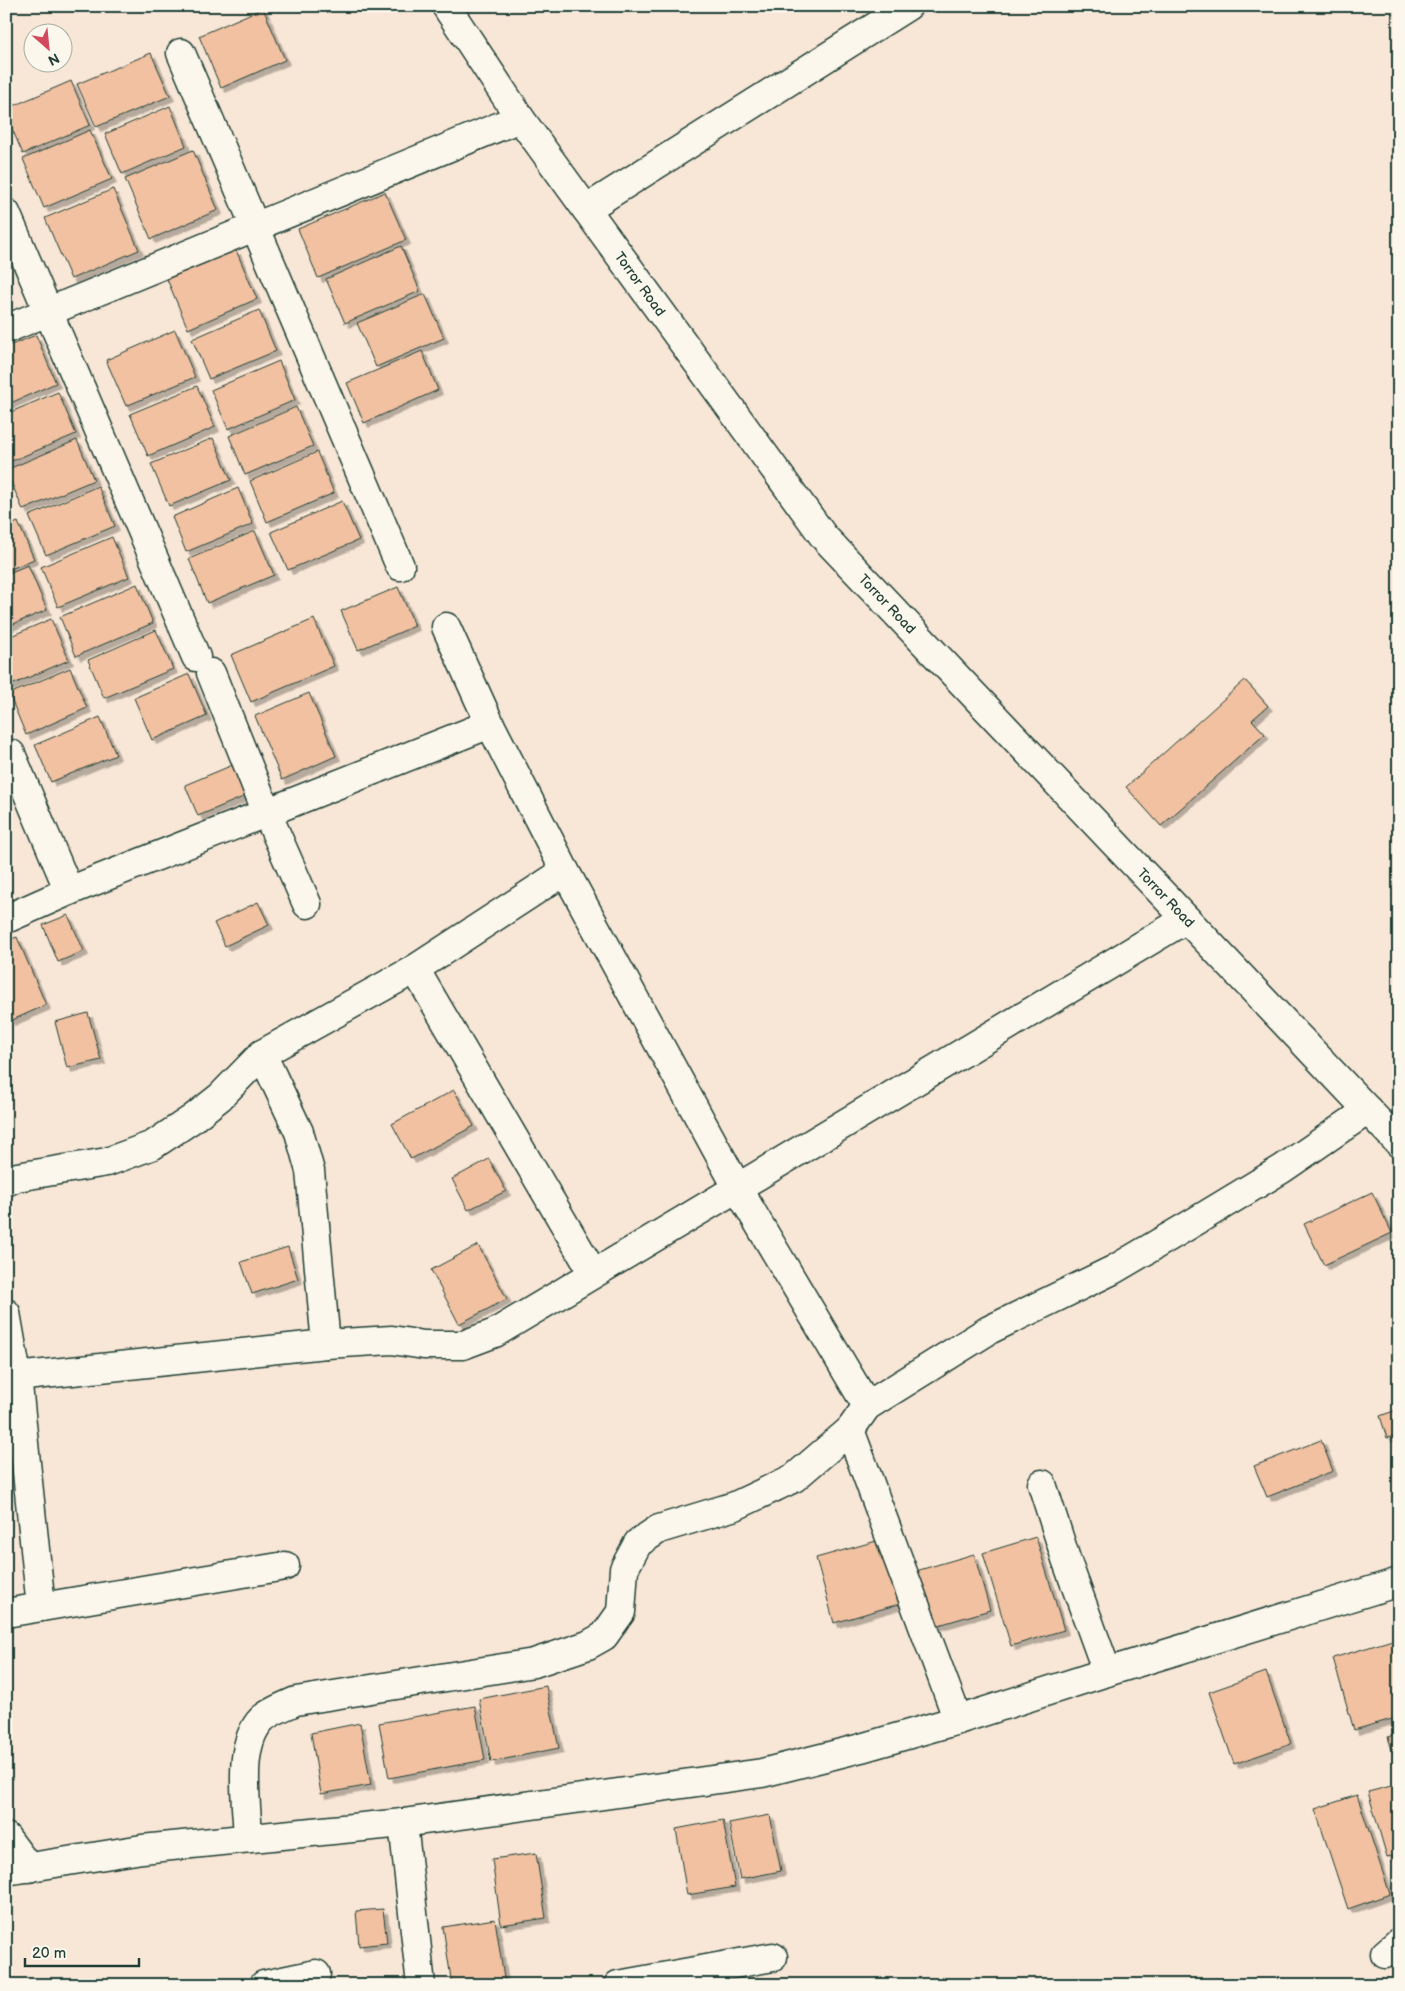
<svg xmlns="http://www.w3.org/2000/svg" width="1405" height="1991" viewBox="0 0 1405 1991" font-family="'Balsamiq Sans',sans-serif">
<defs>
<filter id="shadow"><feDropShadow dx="4.5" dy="4.5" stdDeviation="0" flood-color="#0004"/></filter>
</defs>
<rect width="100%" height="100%" fill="#f8e7d6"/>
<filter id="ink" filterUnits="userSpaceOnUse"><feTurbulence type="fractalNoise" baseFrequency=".02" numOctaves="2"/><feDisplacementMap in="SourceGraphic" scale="10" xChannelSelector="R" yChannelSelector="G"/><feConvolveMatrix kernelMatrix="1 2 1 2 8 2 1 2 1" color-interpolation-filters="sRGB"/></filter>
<g filter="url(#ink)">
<g fill="#f1c1a1" stroke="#1f3d34" filter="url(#shadow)">
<path d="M263 8 285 60 221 88 199 36Z"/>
<path d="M151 53 170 96 96 127 77 84Z"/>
<path d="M71 81 90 125 23 154 6 115V109Z"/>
<path d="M170 106 186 146 122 174 105 134Z"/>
<path d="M90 130 112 179 44 208 23 159Z"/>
<path d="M193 150 218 210 151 239 125 179Z"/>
<path d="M113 189 139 250 71 279 45 218Z"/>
<path d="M385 192 406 240 318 278 298 229Z"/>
<path d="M401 246 420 291 345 323 326 279Z"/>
<path d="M236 250 257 299 188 329 167 279Z"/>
<path d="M425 294 444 338 376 367 357 323Z"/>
<path d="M259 310 276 351 209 379 192 339Z"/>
<path d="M175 330 195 377 126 406 106 360Z"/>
<path d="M36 335 56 383 6 405V347Z"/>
<path d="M422 351 438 390 364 423 347 383Z"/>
<path d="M279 361 295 400 228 429 211 390Z"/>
<path d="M197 386 215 427 148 456 130 414Z"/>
<path d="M58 392 76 434 7 463 6 414Z"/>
<path d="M296 407 313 446 245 475 229 436Z"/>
<path d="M213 438 231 480 169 506 151 464Z"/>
<path d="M77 440 94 480 23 510 6 470Z"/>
<path d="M317 452 334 493 267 522 250 481Z"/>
<path d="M98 486 115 526 46 555 29 516Z"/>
<path d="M238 488 253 524 186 552 172 517Z"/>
<path d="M342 501 359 540 288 570 271 532Z"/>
<path d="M18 522 34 559 6 571V527Z"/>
<path d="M255 531 274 575 207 603 189 559Z"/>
<path d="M112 537 129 577 58 607 41 567Z"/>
<path d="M28 565 47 610 6 627V574Z"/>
<path d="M137 584 153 623 76 656 60 617Z"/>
<path d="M398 587 415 626 358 650 341 611Z"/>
<path d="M51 619 69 660 9 686 6 681V638Z"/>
<path d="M314 619 334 666 251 702 231 655Z"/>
<path d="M156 630 173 669 104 698 88 660Z"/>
<path d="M70 668 87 708 26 735 9 694Z"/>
<path d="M189 674 207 716 152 740 134 698Z"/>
<path d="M1245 680 1268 706 1252 720 1265 734 1161 826 1126 787Z"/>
<path d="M309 693 336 756 282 780 255 716Z"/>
<path d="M100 717 116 755 51 782 35 745Z"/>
<path d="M235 764 248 795 198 816 185 785Z"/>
<path d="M258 902 269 925 225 946 214 923Z"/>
<path d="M68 915 84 951 58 962 43 925Z"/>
<path d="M17 937 46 1005 10 1021 6 1012V941Z"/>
<path d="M88 1013 101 1060 67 1068 55 1022Z"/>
<path d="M454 1090 474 1126 411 1159 392 1124Z"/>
<path d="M489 1159 506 1191 468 1210 452 1179Z"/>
<path d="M1372 1192 1392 1233 1324 1265 1304 1224Z"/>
<path d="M478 1245 507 1299 459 1324 431 1270Z"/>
<path d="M288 1247 298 1279 252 1294 241 1262Z"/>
<path d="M1399 1409V1435L1387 1438 1380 1416Z"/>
<path d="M1321 1440 1333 1471 1267 1497 1254 1466Z"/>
<path d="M1036 1537 1064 1630 1011 1646 983 1553Z"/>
<path d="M880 1540 899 1604 834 1623 816 1558Z"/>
<path d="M974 1554 990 1610 932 1627 916 1571Z"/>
<path d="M1399 1638V1717L1354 1730 1333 1658Z"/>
<path d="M1266 1672 1291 1744 1234 1764 1209 1692Z"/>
<path d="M546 1686 559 1748 491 1762 479 1699Z"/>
<path d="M475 1706 485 1760 389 1778 379 1723Z"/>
<path d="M360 1723 371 1785 321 1794 311 1733Z"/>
<path d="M1399 1733V1772L1388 1737Z"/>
<path d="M1399 1784V1854L1387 1857 1368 1792Z"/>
<path d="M1357 1795 1390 1894 1348 1909 1315 1809Z"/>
<path d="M770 1815 781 1871 740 1879 729 1823Z"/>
<path d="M723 1820 735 1887 687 1895 676 1829Z"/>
<path d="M536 1853 546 1918 501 1925 492 1859Z"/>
<path d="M383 1909 387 1943 359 1946 356 1911Z"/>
<path d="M495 1919 505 1985H452L443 1927Z"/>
</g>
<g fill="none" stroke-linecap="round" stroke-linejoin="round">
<g stroke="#1f3d34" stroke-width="31">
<g id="street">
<path d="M181 53 400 566"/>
<path d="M586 209 908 6"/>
<path d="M6 213 196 657"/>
<path d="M6 329 520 118"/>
<path d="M446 627 490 724 565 871 737 1187 867 1406"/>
<path d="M211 673 267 813 307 904"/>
<path d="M11 754 69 891"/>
<path d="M6 919 69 891 490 724"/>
<path d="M415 969 593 1273"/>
<path d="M262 1054 299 1132 310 1171 326 1344"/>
<path d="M6 1182 17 1177 107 1162 153 1145 192 1119 220 1097 262 1054 415 969 565 871"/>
<path d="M6 1313 17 1376 41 1607"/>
<path d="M6 1378 326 1344 392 1340 424 1345H463L495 1333 1186 919"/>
<path d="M850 1430 958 1720"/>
<path d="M1042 1484 1066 1559 1107 1672"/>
<path d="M6 1613 285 1566"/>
<path d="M403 1823 421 1985"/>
<path d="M6 1837 29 1868"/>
<path d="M248 1838C247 1805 236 1745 262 1719 269 1712 287 1705 296 1701L534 1663 588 1645 604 1636 621 1612 624 1569 638 1543 659 1529 735 1506 794 1478 850 1430 867 1406 989 1330 1113 1270 1191 1224 1282 1169 1368 1110"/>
<path d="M6 1871 142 1849 403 1823 762 1773 861 1748 958 1720 1107 1672 1399 1582"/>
<path d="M1385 1954 1399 1942"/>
<path d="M264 1985 316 1974"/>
<path d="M618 1985 773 1957"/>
</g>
</g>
<g stroke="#1f3d34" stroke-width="31">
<g id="secondary">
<path id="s1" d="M446 6 520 118 824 537 1399 1143"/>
</g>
</g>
<use href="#street" stroke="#fbf7ec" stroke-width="28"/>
<use href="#secondary" stroke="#fbf7ec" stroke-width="28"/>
</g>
</g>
<g text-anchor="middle" stroke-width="5" stroke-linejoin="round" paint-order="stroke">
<g font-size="14" fill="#1f3d34" stroke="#fbf7ec">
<text dy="5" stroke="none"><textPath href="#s1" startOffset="339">Torror Road</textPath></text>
<text dy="5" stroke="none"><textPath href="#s1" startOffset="744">Torror Road</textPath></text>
<text dy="5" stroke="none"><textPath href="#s1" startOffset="1149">Torror Road</textPath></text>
</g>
</g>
<rect width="1405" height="1991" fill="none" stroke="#fbf7ec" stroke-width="25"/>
<rect x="12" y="12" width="1380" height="1966" fill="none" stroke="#1f3d34" stroke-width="2" filter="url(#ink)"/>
<g transform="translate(48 48) rotate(153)"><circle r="24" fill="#fbf7ec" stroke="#a3ada2"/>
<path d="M0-4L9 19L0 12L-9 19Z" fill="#d1495b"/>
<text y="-8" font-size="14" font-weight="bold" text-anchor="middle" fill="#1f3d34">N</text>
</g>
<path d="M25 1958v8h114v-8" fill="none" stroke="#1f3d34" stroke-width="2.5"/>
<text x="32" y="1958" font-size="15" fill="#1f3d34" stroke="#fbf7ec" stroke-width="4" paint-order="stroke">20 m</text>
</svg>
